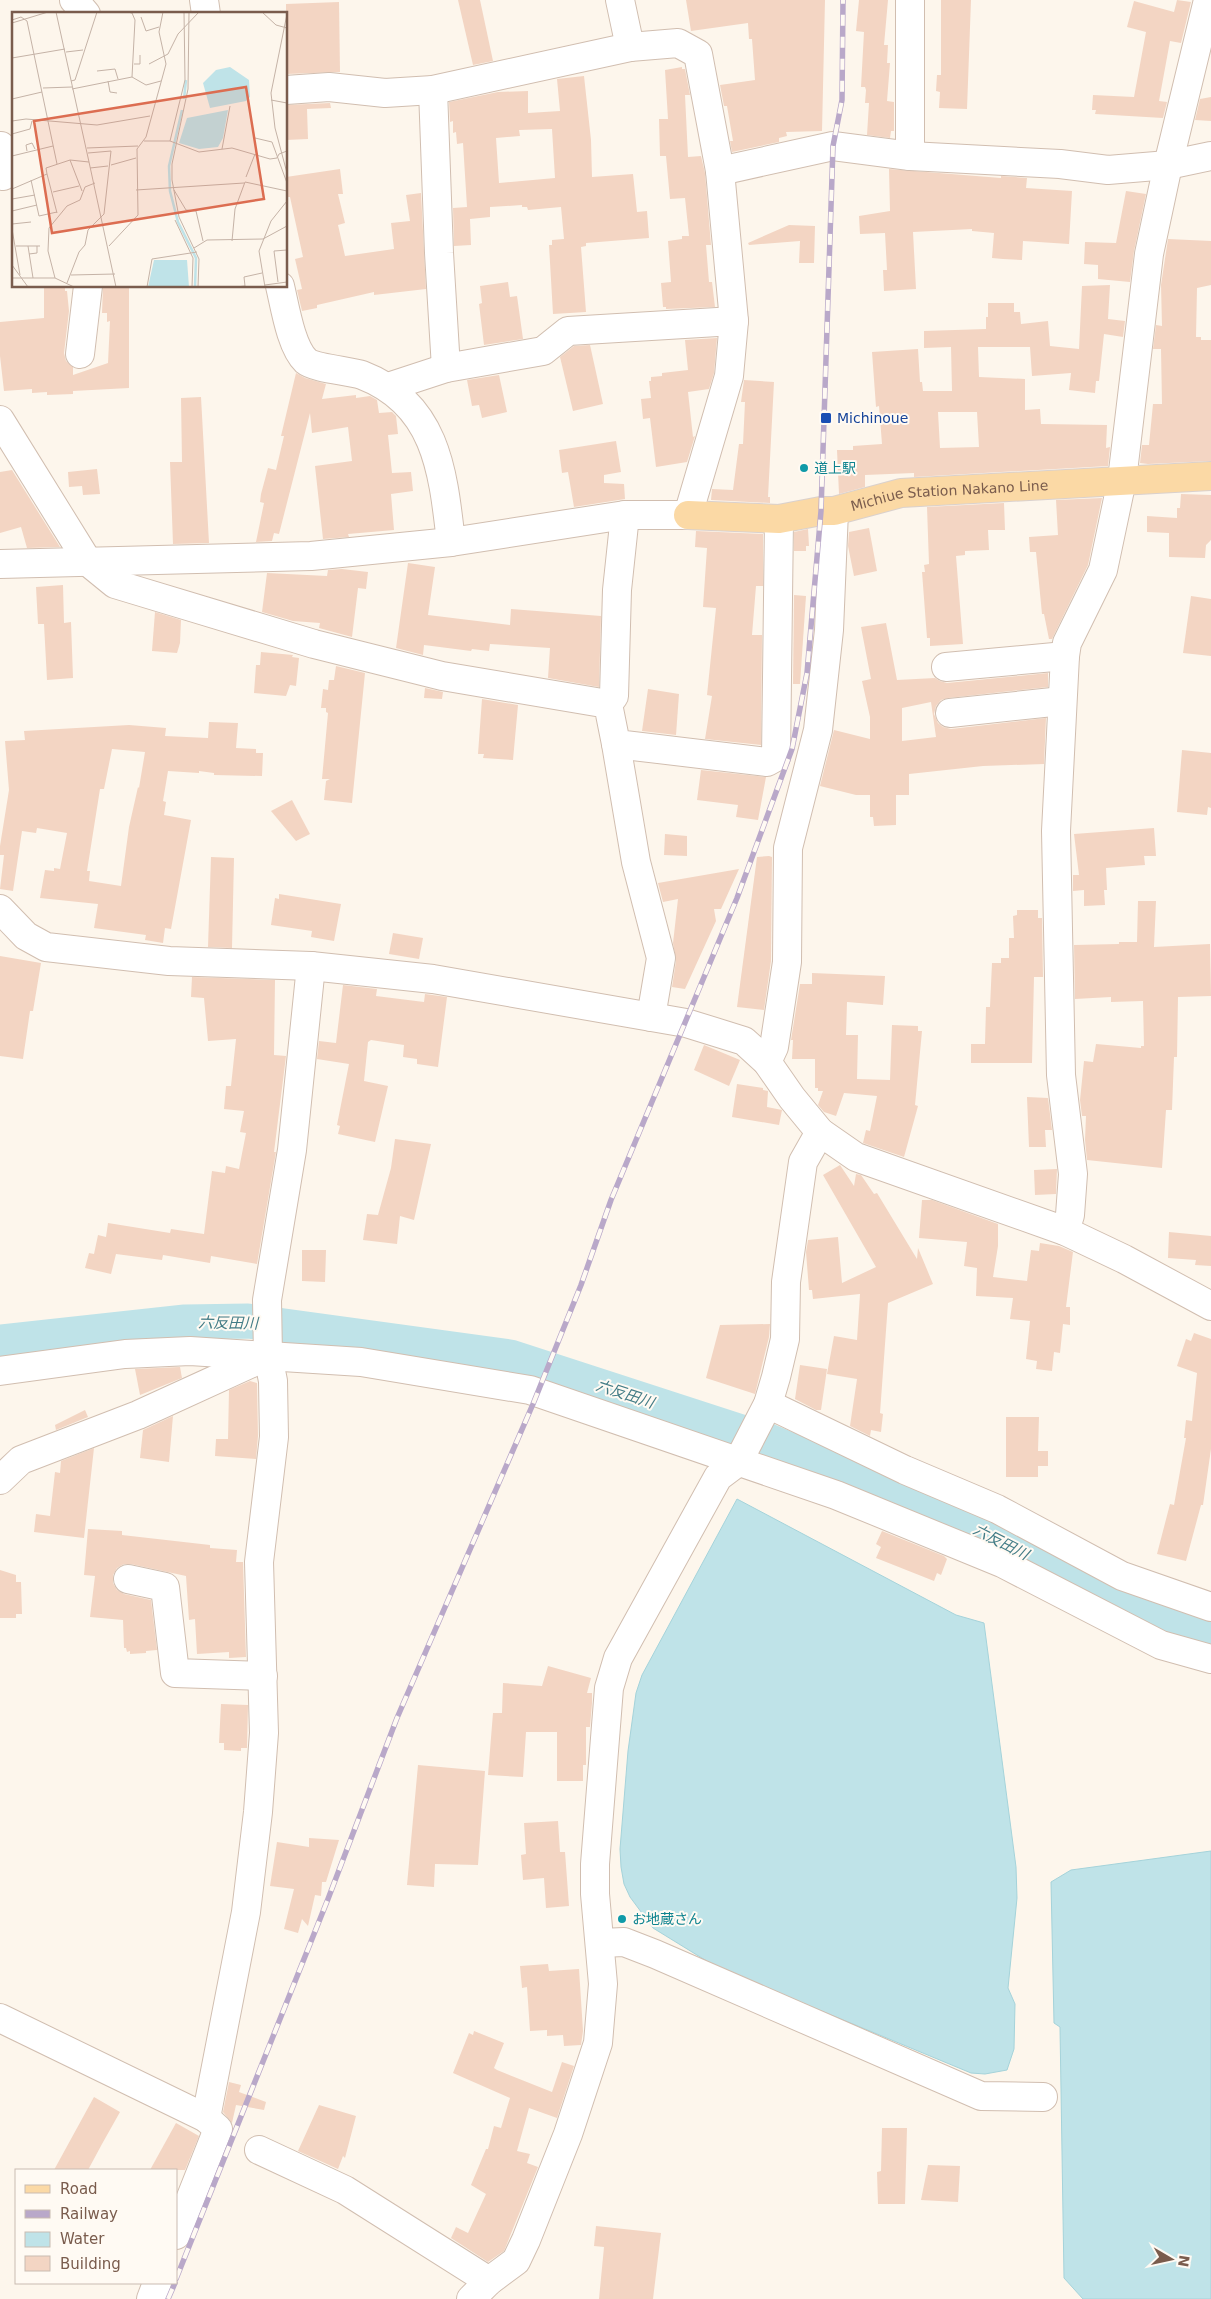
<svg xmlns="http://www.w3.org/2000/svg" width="1211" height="2299" viewBox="0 0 1211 2299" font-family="'DejaVu Sans','Noto Sans JP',sans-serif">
<rect width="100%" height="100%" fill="#fdf6ec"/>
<g fill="#bfe3e8" stroke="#a5d3da">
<path d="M737 1499 956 1615 984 1623 1016 1867 1017 1898 1008 1988 1015 2004 1014 2049 1007 2070 985 2074 971 2073 718 1968 653 1928 630 1897 624 1884 621 1867 620 1849 628 1751 636 1693 642 1675Z"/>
<path d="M1211 1851V2299H1083L1064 2278 1060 2027 1054 2023 1051 1882 1071 1870Z"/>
</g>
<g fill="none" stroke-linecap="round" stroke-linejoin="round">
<path stroke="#bfe3e8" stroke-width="35" d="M0 1342 185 1322 248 1321 510 1357 769 1441 970 1526 1130 1607 1211 1630"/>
</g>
<g fill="#f3d5c3" fill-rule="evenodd">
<path d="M458 0H480L493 61 473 65Z"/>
<path d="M686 0H825L822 131 786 132 787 136 779 138V142L732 152 730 141H733L727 106H724L720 85 755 80 752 39H749L748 23 691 31Z"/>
<path d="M859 0H888L884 45H888L887 63H890L887 101 894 102V131H891L890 138 867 135 869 103H865L866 90 865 87H861L864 32 856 31Z"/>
<path d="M941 0H971L967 109 939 108 940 92 936 91 937 75H941Z"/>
<path d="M1177 0 1191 2 1181 43 1170 41 1159 101 1167 102 1163 118 1095 114 1096 110H1092L1093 95 1134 97 1146 32 1127 27 1134 1 1174 12Z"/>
<path d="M339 2 340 72 286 74V4Z"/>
<path d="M682 67V69H685L690 95H685L688 157 701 156 705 173 711 245H706L709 282H712L715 307 666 309V307H663L661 283 671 282 668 241 682 239V236H689L685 198 670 199 666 156H660L659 119H668L665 70Z"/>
<path d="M584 76 591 140 592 177 633 174 637 212 647 211 649 238 586 243V246L581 247 586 312 553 314 549 245H552V240L564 239 561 207 528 210 527 207H522V205L490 207V217L470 219 471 245 454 246 453 208 467 207 463 143 457 144 456 132 453 133V121L450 122 449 102 498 92 528 91V113L560 111 557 79ZM552 129 555 178 499 183 496 138 520 136 519 130Z"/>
<path d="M1211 97V121L1195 120 1200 99Z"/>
<path d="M330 103 331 108 307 109 308 139 286 140V105Z"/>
<path d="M340 169 343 194H338L345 223 338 225 345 256 394 249 391 223 410 221 406 195 421 193 426 289 374 295V292L317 305V308L302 311 297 290 302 289 295 259 303 257 290 197H286V177Z"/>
<path d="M889 169 1001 178V176L1027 178 1026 188 1072 191 1069 244 1023 241 1022 260 1003 259 992 258 994 233 972 231V229L913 232 916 289 884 291 883 270H887L885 233 860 234 859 216 890 211Z"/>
<path d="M1126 191 1146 194 1134 251 1130 282 1098 279V265L1084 264 1085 242 1116 243Z"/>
<path d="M789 225 815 226 814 263H799L800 241 749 245 748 243Z"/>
<path d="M1168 239 1211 241V285L1197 288 1196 337H1201V340H1211V461L1148 464 1140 463 1142 445H1149L1153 404H1162L1161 349H1153L1156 325 1162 326 1161 285Z"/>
<path d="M508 282 510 297 517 296 523 339 484 345 479 304 482 303 480 286Z"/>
<path d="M1110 285 1108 319 1125 321 1123 337 1104 334 1099 381H1096L1095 393 1069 390 1071 373 1032 376 1030 347H978L979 377 1025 379V410L1040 409 1041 424 1107 425 1106 448 1110 447 1108 466 914 477V473L865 475V487L839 494 837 450H853V446L882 444 879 406 876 407 872 352 918 349 920 382H922L923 391H952L951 347 924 348V331L986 329V317H988V303H1014V312H1020L1021 324 1048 321 1050 346 1079 349 1082 286ZM938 412H977L979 447 940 448Z"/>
<path d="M103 286H129V388L73 391V394L47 395V392L32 393V389L4 391 0 356V322L44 318V288H65V291H67L69 311 64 353 66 361 73 367V375L108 363 110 321 107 322V313H102Z"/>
<path d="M717 338 714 373 709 389 688 392 693 437 695 436 687 462 656 467 650 418 643 419 641 399 651 398 649 381H651V377L662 376V373L688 370 685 340Z"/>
<path d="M590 345 603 404 573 411 560 357 574 346Z"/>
<path d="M296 373 305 378 326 384 322 399 356 395V398L370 396 377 400 379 413 392 412 396 416 398 434 388 435 392 473 411 472 413 491 391 494 394 530 348 534 349 537 323 539 315 466 352 461 348 427 312 433 310 413 279 534 274 533 272 541 256 542 264 503 260 502 261 494 268 468 276 470 284 436H281Z"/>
<path d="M499 375 507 412 482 418 479 405 472 406 467 380Z"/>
<path d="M744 380 774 382 768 497H770V503L711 500 712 489 733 490 739 444H743L745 402H741Z"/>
<path d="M201 397 209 543 173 544 170 462H182L181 398Z"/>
<path d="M616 441 621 472 604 475V483L624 484 625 499 574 507 568 472 562 473 559 450Z"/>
<path d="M97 469 100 494 83 495 82 486 69 487 68 472Z"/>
<path d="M12 470 60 547 27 548 21 527 0 533V472Z"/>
<path d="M1181 494 1211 495V540L1206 545 1205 558 1169 557V533L1147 532V516L1177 518V508H1180Z"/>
<path d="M1102 498 1088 565 1052 639H1049L1044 614H1042L1036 552H1030L1029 537 1058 535 1056 500Z"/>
<path d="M1004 503 1005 530H988L989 550 965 551V555L956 556 963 644 930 646V638H927L922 572H925L924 565 929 564 927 507Z"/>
<path d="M869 528 877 571 854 576 848 546 849 532Z"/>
<path d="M808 529 809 546H806V551H794V532Z"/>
<path d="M696 531 763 534V586H756L752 635H762L761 745 705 739 712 696 707 695 716 608 703 607 707 548 695 547Z"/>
<path d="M408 563 435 567 428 615 510 625 511 609 601 616 599 687 548 678 550 648 490 644 489 651 472 649 471 651 424 645 423 655 396 648Z"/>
<path d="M342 569 368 572 366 589 358 588 352 637 319 628 320 623 293 621 262 612 267 573 327 576 328 570Z"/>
<path d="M63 585 64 623 71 622 73 678 47 680 44 624H38L36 587Z"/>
<path d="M794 595 806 596 800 684H793Z"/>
<path d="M1191 596 1211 599V656L1183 653Z"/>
<path d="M155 612 181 620 180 643 177 653 152 651Z"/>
<path d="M886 623 897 680 935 678 940 681 947 683 1048 673V687L948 698 941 700 936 706 934 714 938 723 943 727 951 729 1046 718 1044 764 983 766 909 774V795H896V825L874 826 873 817H870V795H856L820 786 834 730 870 739V717L862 681 871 679 861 627ZM931 702 936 737 902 741V708Z"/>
<path d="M261 652 293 655 292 657 299 658 296 686 290 685 286 696 254 693 256 665H260Z"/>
<path d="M336 666 365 673 352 803 324 800 326 781 330 779H322L328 713 326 712V708H321L323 689 328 690 329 680H334Z"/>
<path d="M425 688 443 692 442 699 424 698Z"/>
<path d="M648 689 679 694 676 735 642 731Z"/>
<path d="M482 699 518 705 513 760 483 758 484 754H478Z"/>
<path d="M209 722 238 723 236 748 256 749V753H263L262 776 214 775V773L199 771V773L168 771 163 801 166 802 164 815 191 820 171 929 165 928 163 943 145 940 146 935 94 928 98 904 40 898 45 870 54 871V868L60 869 67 833 37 828 36 833 22 831 13 891 0 889 4 855H0V846L9 790 5 741 25 740 24 731 129 725 166 728 165 736 208 738ZM112 749 145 752 139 788 138 787 129 827 121 886 89 881 90 871H87L100 789H104Z"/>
<path d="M1182 750 1211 753V808L1208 807 1207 815 1177 812Z"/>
<path d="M701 770 766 777 758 820 736 817 738 805 697 800Z"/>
<path d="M292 800 310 834 296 841 271 811Z"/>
<path d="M1154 828 1156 856H1144L1145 865 1106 868 1107 890H1104L1105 905 1084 906V890L1073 891V875H1079L1074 834Z"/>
<path d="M665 834 687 836V856L664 855Z"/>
<path d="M769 856 772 857 771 961 764 1010 737 1007 757 857Z"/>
<path d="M211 857 234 858 232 948 208 947Z"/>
<path d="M739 869 721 909H714L716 921 685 989 672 987 676 961 673 943 678 899 663 902 658 883Z"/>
<path d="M279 894 341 904 334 941 311 937 312 931 271 925 275 898 279 899Z"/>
<path d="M1138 901H1156L1154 947 1210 944 1211 996 1178 997 1177 1057H1174L1172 1110H1166L1162 1168 1087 1160 1085 1140 1086 1116H1082L1080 1100 1084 1061 1093 1062 1096 1044 1141 1048V1046H1144L1143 1001 1111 1002V997L1075 999 1074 945 1119 944V942H1137Z"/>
<path d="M1017 910H1038V918H1042L1043 977H1034L1032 1063H971V1044H985L986 1007H990L992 963H1001V958H1009V938H1014L1013 916 1017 915Z"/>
<path d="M393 933 423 938 419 959 389 954Z"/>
<path d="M0 956 41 963 33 1011H30L23 1059 0 1056Z"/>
<path d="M812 973 885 976 883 1005 847 1002 846 1035H858L857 1079 890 1080 892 1025 918 1026V1031H922L915 1105 918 1106 904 1157 863 1143 866 1130 870 1131 877 1096 844 1093 836 1116 824 1112 818 1105 823 1091H818V1088H815V1059H792L793 1040H791L800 984H812Z"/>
<path d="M192 977 275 980 274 1055 286 1056 274 1152H276L257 1264 211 1256 210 1263 163 1255 162 1260 116 1254 111 1274 85 1268 89 1253 94 1254 98 1235 106 1237 108 1223 170 1233 171 1229 204 1234 212 1171 225 1173 226 1166 239 1169 246 1133 240 1132 244 1111 224 1109 226 1086H231L236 1039 208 1041 204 998 191 997Z"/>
<path d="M343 985 377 989 376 996 424 1002 425 994 447 997 438 1067 417 1064V1059L403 1057 404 1045 371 1040 368 1042 364 1081 388 1086 375 1142 338 1134 340 1126 337 1125 349 1064 317 1059 319 1041 336 1043Z"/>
<path d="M704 1045 740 1060 729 1086 694 1070Z"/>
<path d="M737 1084 763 1088V1090L768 1091 767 1107 782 1110 779 1125 732 1117Z"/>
<path d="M1027 1097 1048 1098 1052 1130H1045L1046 1147H1029Z"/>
<path d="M395 1139 431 1144 414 1220 400 1216 397 1244 363 1240 367 1214 378 1215 391 1168Z"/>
<path d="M840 1165 854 1186 856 1174 861 1175 874 1194 877 1193 917 1259 918 1248 933 1284 888 1303 880 1413 883 1414 881 1432 871 1430 870 1436 850 1426 857 1379 827 1374 834 1336 857 1340 860 1294 813 1299 812 1290H809L806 1252 808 1240 838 1237 842 1283 876 1267 823 1175Z"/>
<path d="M1057 1169 1056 1194 1035 1195 1034 1170Z"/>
<path d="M922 1200H932L998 1224V1246L993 1277 1027 1281 1031 1250 1039 1251 1040 1243 1059 1246 1073 1252 1066 1307H1070V1325L1063 1324 1060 1353 1054 1352 1052 1371 1036 1369 1037 1361 1026 1359 1030 1321 1010 1319 1013 1298 976 1296 977 1268 964 1266 967 1242 919 1238Z"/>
<path d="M1169 1232 1211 1236V1266L1195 1265 1196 1260 1168 1258Z"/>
<path d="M302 1250H326L325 1282 302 1281Z"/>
<path d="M770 1324 769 1337 755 1394 706 1378 720 1325Z"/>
<path d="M1194 1333 1211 1339V1449L1203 1505H1201L1186 1561 1157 1554 1170 1504 1174 1505 1186 1438H1184L1186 1420 1192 1421 1197 1373 1177 1366 1186 1339 1191 1341Z"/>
<path d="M800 1365 827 1369 821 1410H816L795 1399Z"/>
<path d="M180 1367 182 1378 140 1395 135 1369Z"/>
<path d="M250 1381 257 1383 258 1436 256 1459 215 1456 216 1439H228L229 1390Z"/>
<path d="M85 1410 88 1417 56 1430 55 1425Z"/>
<path d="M173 1416 169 1462 140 1458 143 1430Z"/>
<path d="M1006 1417H1039L1038 1451H1048V1466H1038V1477H1006Z"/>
<path d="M94 1448 84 1538 34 1532 36 1514 50 1516 55 1472 60 1473 61 1461Z"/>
<path d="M88 1529 122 1531V1535L210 1545V1548L237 1550 236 1562H243L246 1657 229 1658V1652L197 1654 195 1619 189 1620 186 1576 131 1564H124L117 1568 113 1575V1583L117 1590 124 1594 151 1600 157 1650 146 1651V1653L130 1654V1651L127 1652 126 1648H124L123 1620 90 1617 95 1576 84 1575Z"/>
<path d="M882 1531 944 1556 947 1559 941 1575 937 1573 934 1581 876 1558 881 1547 876 1544Z"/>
<path d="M0 1570 16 1575V1582H21L22 1614H16V1618H0Z"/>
<path d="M548 1666 591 1678 587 1693H592V1703L590 1727H586V1765H583V1781H557V1732H526L523 1777 488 1775 493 1713H502L503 1683 542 1686Z"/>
<path d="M221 1704 248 1705 247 1748H241V1751L224 1750V1743H219Z"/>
<path d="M418 1765 485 1771 478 1865 435 1864 434 1887 407 1885Z"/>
<path d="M558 1821 560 1852H565L569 1906 546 1908 544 1878 523 1880 521 1855 526 1854 524 1823Z"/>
<path d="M309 1838 339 1840 326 1882H322L321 1896 315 1895 308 1926 302 1919 298 1933 284 1929 294 1889 270 1886 277 1842 309 1847Z"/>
<path d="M548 1964 549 1971 579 1969 583 2031 581 2045 564 2046 563 2035 547 2036V2030L530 2031 527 1987 522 1988 520 1966Z"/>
<path d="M474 2031 504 2043 494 2068 497 2070 552 2092 562 2062 574 2066 557 2118 529 2108 517 2151 530 2154 527 2163 538 2167 504 2251 488 2262 451 2238 456 2227 468 2233 486 2194 471 2185 486 2149H488L494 2126 501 2128 510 2098 453 2073 469 2033 473 2035Z"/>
<path d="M229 2082 241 2085 239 2092 266 2102 264 2110 236 2105 232 2123 223 2112Z"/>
<path d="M94 2097 120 2112 102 2144 88 2170H54Z"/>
<path d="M319 2105 356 2116 345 2158 343 2156 338 2169 298 2151Z"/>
<path d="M176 2123 199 2136 185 2170H150Z"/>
<path d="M882 2128H907L905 2204H878L877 2172 881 2171Z"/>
<path d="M928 2165 960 2166 958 2202 921 2200Z"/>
<path d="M596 2226 661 2233 653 2299H599L604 2247 594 2246Z"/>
</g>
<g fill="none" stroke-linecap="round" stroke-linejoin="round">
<g stroke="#d1beb0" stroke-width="30">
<g id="minor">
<path d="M74 0 86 14"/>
<path d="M204 0 206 14"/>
<path d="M286 90 329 87 385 93 433 90 630 47"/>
<path d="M433 90 439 253 446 368"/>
<path d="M1 146 3 176"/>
<path d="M910 156V0"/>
<path d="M720 171 833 146 910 156 1060 164 1108 170 1168 165 1211 156"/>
<path d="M280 286C285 307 291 347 306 361 314 368 350 371 362 375 437 404 443 472 451 542"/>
<path d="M80 354 88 286"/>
<path d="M388 387 446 368 543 351 568 331 734 321"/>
<path d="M0 420 88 562 115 584 314 644 442 676 608 704 616 744 767 762 776 757 779 519"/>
<path d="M0 564 311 556 451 542 625 515H688L729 376 734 321 720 171 698 54 678 43 630 47 620 0"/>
<path d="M946 667 1065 656"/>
<path d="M608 704 614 696 617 590 625 515"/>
<path d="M950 713 1062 701"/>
<path d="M616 744 636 862 661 958 651 1017"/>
<path d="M0 909 26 936 46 947 169 961 311 966 433 979 686 1023 744 1041 767 1062 792 1098 820 1132 856 1157 1065 1231 1124 1259 1211 1306"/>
<path d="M767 1062 774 1047 787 962 788 848 818 730 829 630 834 511"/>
<path d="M1065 1231 1070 1215 1073 1174 1061 1075 1056 831 1065 656 1067 643 1103 570 1122 480 1149 254 1168 165 1208 0"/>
<path d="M0 1371 125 1354 190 1351 361 1362 530 1390 836 1495 1002 1563 1161 1645 1211 1659"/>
<path d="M768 1404 905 1470 997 1509 1122 1576 1211 1607"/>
<path d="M0 1480 21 1460 138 1415 265 1357"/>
<path d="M128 1579 165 1587 175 1673 263 1676"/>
<path d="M601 1943 624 1942 655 1954 981 2096 1043 2097"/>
<path d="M0 2018 206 2118 218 2129 176 2235"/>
<path d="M206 2118 246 1912 258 1812 264 1733 259 1562 274 1437 273 1381 268 1356 267 1300 292 1150 311 966"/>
<path d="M259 2150 345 2190 489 2281"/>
<path d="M151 2299 157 2283"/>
<path d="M471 2299 489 2281 516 2261 526 2240 568 2134 598 2043 603 1984 595 1894V1864L609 1688 618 1658 718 1477 738 1462 768 1404 776 1377 785 1339 786 1282 803 1162 820 1132"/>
</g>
</g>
<g stroke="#dad1cd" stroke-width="30">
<g id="major">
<path id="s1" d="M688 515 779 519 821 511H834L901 493 1211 476"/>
</g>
</g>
<use href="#minor" stroke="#fff" stroke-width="28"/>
<use href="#major" stroke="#fbd9a5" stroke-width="28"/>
<g stroke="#b9a8c9" stroke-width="5.5">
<g id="rail">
<path d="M176 2279 328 1899 397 1718 533 1404 581 1285 611 1200 737 898 792 749 807 673 821 511 833 146 842 100 843 0"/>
<path d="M168 2299 175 2283"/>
</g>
</g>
<use href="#rail" stroke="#fffaf3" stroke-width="4" stroke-dasharray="11" stroke-linecap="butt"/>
</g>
<rect fill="#1a4fb4" stroke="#fffaf3" stroke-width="2" x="820" y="412" width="12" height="12" rx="2.5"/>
<g fill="#0f9aa8" stroke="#fffaf3" stroke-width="2">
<circle cx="804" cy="468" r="5"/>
<circle cx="622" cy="1919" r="5"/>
</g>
<g text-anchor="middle" stroke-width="4" stroke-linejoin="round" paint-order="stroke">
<g font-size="14" fill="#164399" stroke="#fffaf3" text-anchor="start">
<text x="837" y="423">Michinoue</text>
</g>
<g font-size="14" fill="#0d838f" stroke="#fffaf3" text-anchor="start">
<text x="814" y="473">道上駅</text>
<text x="632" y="1924">お地蔵さん</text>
</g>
<g font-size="14" fill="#7a5c4d" stroke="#fffaf3">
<text dy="5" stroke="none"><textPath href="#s1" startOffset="264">Michiue Station Nakano Line</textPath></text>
</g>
<g font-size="15" font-style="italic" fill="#437c86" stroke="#fffaf3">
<text transform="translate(228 1323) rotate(1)" y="5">六反田川</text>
<text transform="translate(625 1394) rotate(18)" y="5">六反田川</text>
<text transform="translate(1001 1542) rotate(27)" y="5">六反田川</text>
</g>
</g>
<g transform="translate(12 12)">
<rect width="275" height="275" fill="#fdf6ec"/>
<path d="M218 55 237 68 238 85 234 89 198 96 191 71 204 58ZM216 98 211 126 206 135 187 137 167 131 175 106ZM142 248H175L177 275H136Z" fill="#bfe3e8"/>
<path fill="none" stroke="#bfe3e8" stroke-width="2.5" d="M172 87 174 68M170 98 157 154 158 179 166 210 184 246 183 275"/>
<path fill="none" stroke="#c5b3a7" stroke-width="1" d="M44 0 77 150M115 0 120 1 123 8 120 65M177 0 176 77 160 152V168L167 205 187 247 186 275M250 0 264 13 275 16M275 2 259 81 263 116 275 161M129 5 134 19 147 15M0 8 9 5 15 9 45 152M0 11 36 0M54 40 71 38M0 46 53 37M122 52H128V43M137 52 156 42 166 22 187 0M85 59 103 57 106 67M120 65 134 73 149 69M59 69 63 68 85 0M96 69 98 80 105 81M31 76 60 75M60 77 120 65M0 87 30 80M259 88 275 91M0 109 14 107 85 113 138 104M0 122 18 117 20 109M243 126 260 130 275 171M132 129H158L187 140 220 136 258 147 265 146 267 142 275 139M158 129 173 68 172 0M75 136 126 134M210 137 218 94M15 139 14 133 20 131 23 137M0 144 41 134M58 148 70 179M99 153 124 146M78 156 96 154M35 162 45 201M234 165 243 142M19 168 27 204 45 200M0 177 35 162 34 156 58 148 77 150 104 275M124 178 232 171M162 178 174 198 184 199 191 229M41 180 67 174M0 187 23 183M0 199 25 193M163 208 181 246 180 275M0 212 19 210M0 217 8 263M220 229 223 197 233 170 275 179M4 234H28M16 234 21 266M97 234 126 203 125 137 134 125 154 52 147 20 151 0M182 236 195 228 251 227 275 214M17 242 25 241V234M0 253 16 275M59 263 103 262M0 266H43L62 275M43 266 36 239 37 216 55 194 68 188 73 175 83 171M266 270 262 239 275 238M55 271 67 240 73 233 76 218 92 202 99 139 76 141M253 273 275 270M135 275 140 247 185 240M224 275 233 274 232 265 250 261M253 275 247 239 259 209 275 189"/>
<path fill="#dc6d51" fill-opacity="0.15" stroke="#dc6d51" stroke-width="2.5" d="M234 75 252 187 40 221 22 109Z"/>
<rect width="275" height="275" fill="none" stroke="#7a5c4d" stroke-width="2.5"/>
</g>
<rect x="15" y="2169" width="162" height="115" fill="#fffaf3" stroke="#cabbb1"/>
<rect x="25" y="2185" width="25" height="8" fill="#fbd9a5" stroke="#cabbb1"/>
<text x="60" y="2194" font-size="15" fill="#7a5c4d">Road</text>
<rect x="25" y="2210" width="25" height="8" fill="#b9a8c9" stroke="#cabbb1"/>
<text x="60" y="2219" font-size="15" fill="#7a5c4d">Railway</text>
<rect x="25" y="2232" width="25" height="15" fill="#bfe3e8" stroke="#cabbb1"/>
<text x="60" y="2244" font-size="15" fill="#7a5c4d">Water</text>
<rect x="25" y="2256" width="25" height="15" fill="#f3d5c3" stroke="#cabbb1"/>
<text x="60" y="2269" font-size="15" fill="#7a5c4d">Building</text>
<g transform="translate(1171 2259) rotate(99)" stroke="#fffaf3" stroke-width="4" paint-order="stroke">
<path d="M0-4L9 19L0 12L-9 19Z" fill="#7a5c4d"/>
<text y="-8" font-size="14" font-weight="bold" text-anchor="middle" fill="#7a5c4d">N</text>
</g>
</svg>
